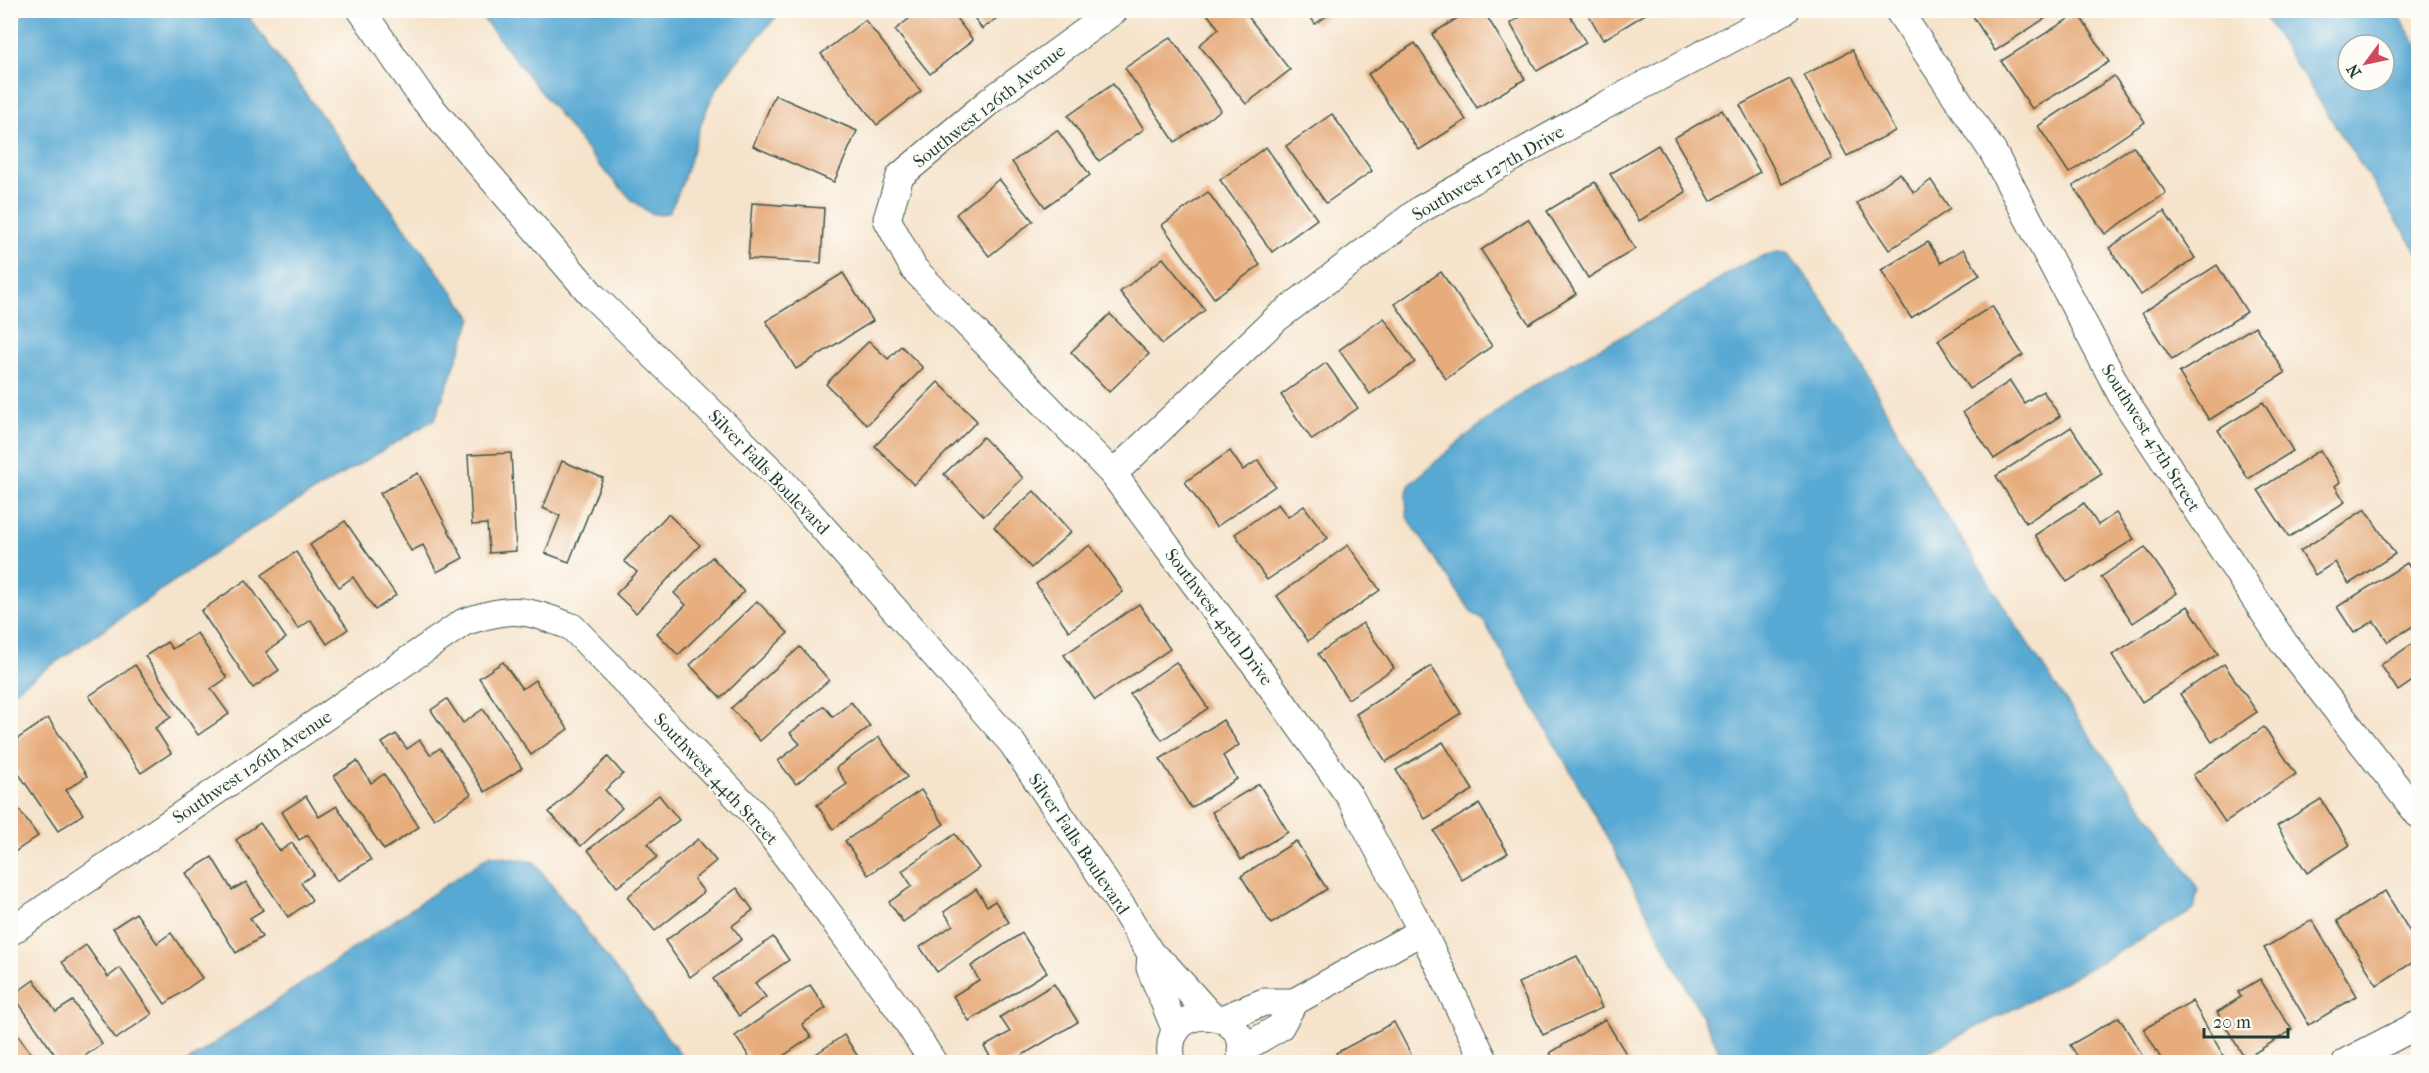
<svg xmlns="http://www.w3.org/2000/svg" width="2429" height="1073" viewBox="0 0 2429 1073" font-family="'IM FELL French Canon',serif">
<rect width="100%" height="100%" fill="#fdfcf7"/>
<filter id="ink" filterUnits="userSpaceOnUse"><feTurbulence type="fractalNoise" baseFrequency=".0167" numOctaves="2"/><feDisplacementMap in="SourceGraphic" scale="12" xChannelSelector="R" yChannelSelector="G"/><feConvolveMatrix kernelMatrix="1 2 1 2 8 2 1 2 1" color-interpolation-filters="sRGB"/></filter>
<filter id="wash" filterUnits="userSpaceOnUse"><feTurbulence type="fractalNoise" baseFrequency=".008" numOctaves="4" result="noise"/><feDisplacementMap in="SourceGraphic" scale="24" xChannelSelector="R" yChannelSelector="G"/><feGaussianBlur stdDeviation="1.35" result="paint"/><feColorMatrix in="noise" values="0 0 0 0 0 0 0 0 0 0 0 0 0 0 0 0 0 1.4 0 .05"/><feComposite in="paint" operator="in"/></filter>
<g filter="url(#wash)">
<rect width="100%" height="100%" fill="#f6e3cb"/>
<g fill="#59a9d3" stroke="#3c7384" stroke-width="1.5" fill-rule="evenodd">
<path d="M30 10 244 11 472 318 435 419 241 535 11 693 10 25Z"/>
<path d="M477 11H781C755 42 721 73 706 111 692 145 687 180 669 212L659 215 650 213 633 201 599 165Z"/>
<path d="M2261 11H2395L2418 47V253ZM2348 45H2384V81H2348Z"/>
<path d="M1778 252 1788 253C1852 330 1888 425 1942 509 1993 588 2042 669 2096 745 2131 793 2169 838 2198 889L2194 910 2037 997 1907 1062H1723L1714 1039 1591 807 1482 618 1472 613 1407 517 1406 495 1410 484C1455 445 1500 406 1551 375 1592 350 1637 330 1678 305 1712 286 1739 260 1778 252Z"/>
<path d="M490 855 534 862 686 1062H187Z"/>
</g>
<g id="blocks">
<g fill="#e6ac7c">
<path d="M920 10H950L973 40 930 74 895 30Z"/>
<path d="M969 10H1008L982 29Z"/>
<path d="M1204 10H1243L1290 70 1246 104 1199 45 1219 29Z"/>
<path d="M1306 10H1336L1315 24Z"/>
<path d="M1470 10H1483L1525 79 1477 108 1432 34Z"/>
<path d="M1532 10H1567L1586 43 1537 71 1510 23Z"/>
<path d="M1586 10H1652L1603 40Z"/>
<path d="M1969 10H2058L1995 51Z"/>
<path d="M2078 13 2109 62 2032 109 2001 61Z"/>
<path d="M865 20 921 91 877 125 821 54Z"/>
<path d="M1171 37 1221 110 1175 142 1125 68Z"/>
<path d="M1415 43 1466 120 1419 150 1368 74Z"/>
<path d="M1852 50 1895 131 1847 156 1804 75Z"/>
<path d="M2114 76 2145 122 2069 173 2038 126Z"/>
<path d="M1790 79 1832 159 1782 184 1740 105Z"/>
<path d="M1113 84 1144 129 1099 161 1068 116Z"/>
<path d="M775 95 857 131 834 182 753 146Z"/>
<path d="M1722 110 1760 172 1711 201 1674 138Z"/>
<path d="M1332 114 1372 171 1326 203 1286 146Z"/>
<path d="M1057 130 1090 175 1045 207 1012 162Z"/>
<path d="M1658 145 1686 192 1639 221 1610 174Z"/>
<path d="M2133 146 2166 193 2105 234 2073 186Z"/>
<path d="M1266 147 1317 219 1272 252 1220 180Z"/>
<path d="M1900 173 1914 193 1931 180 1950 209 1889 250 1857 203Z"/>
<path d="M999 179 1033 221 989 256 956 214Z"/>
<path d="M1595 182 1635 249 1588 278 1547 211Z"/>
<path d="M1208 192 1260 265 1214 298 1162 225Z"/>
<path d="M752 203 824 208 821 263 748 259Z"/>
<path d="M2164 211 2195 258 2141 295 2109 248Z"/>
<path d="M1528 219 1576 294 1529 324 1481 250Z"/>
<path d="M1928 242 1941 263 1963 249 1980 275 1911 318 1881 270Z"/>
<path d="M1163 258 1205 310 1162 344 1120 292Z"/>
<path d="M2217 265 2247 312 2172 360 2142 313Z"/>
<path d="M1441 272 1492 346 1446 379 1395 304Z"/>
<path d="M843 273 873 321 796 369 766 321Z"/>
<path d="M1992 306 2023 355 1969 389 1938 340Z"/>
<path d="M1110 314 1149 354 1109 392 1071 352Z"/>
<path d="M1384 318 1415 362 1370 394 1339 350Z"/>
<path d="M2255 326 2285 373 2209 420 2179 373Z"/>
<path d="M869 341 888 359 901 346 923 368 867 425 826 384Z"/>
<path d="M1326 363 1358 408 1312 440 1281 395Z"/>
<path d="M2010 381 2024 403 2043 391 2060 416 1994 459 1963 412Z"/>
<path d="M938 382 977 421 914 485 875 446Z"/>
<path d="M2263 402 2293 451 2248 479 2218 430Z"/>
<path d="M2071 427 2102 474 2026 523 1996 476Z"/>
<path d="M983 437 1023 478 984 516 944 474Z"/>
<path d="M2320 450 2340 482 2335 486 2345 502 2289 537 2258 490Z"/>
<path d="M1230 451 1243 470 1258 460 1275 486 1216 527 1185 482Z"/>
<path d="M511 453 516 551 489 553 487 524 472 525 468 455Z"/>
<path d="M562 461 603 478 569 562 545 553 560 516 543 508Z"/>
<path d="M418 473 463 558 437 572 423 545 411 551 380 493Z"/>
<path d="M1034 491 1071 532 1031 568 994 527Z"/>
<path d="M2084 503 2098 525 2116 513 2134 539 2067 582 2035 535Z"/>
<path d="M1278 504 1288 517 1304 506 1328 538 1267 580 1235 534Z"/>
<path d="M2365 509 2395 554 2349 584 2335 562 2315 575 2300 551Z"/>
<path d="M668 514 700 545 636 613 616 594 637 572 624 561Z"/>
<path d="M345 521 396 595 375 610 353 577 339 587 310 545Z"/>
<path d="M1090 545 1123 592 1069 631 1036 584Z"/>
<path d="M1348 545 1380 590 1308 641 1277 596Z"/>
<path d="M2145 547 2177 593 2133 623 2101 577Z"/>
<path d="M296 552 348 629 327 644 311 620 298 629 262 575Z"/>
<path d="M712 557 744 592 678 655 657 633 686 605 674 593Z"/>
<path d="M2407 563 2418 581V623L2388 642 2374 621 2354 633 2337 607Z"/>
<path d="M246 580 286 638 266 652 279 670 253 688 201 611Z"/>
<path d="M757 601 788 633 721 698 690 665Z"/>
<path d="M1139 604 1170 649 1095 700 1064 655Z"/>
<path d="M2188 606 2218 654 2142 702 2112 655Z"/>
<path d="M1363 623 1394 668 1348 699 1318 654Z"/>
<path d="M197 633 227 678 211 689 229 714 198 735 145 656 167 642 172 649Z"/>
<path d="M2418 640V677L2398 691 2381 665Z"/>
<path d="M800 647 829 680 760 741 731 708Z"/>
<path d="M503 662 522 689 535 680 568 729 531 755 479 678Z"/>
<path d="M1176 662 1208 708 1162 740 1130 694Z"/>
<path d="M2224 664 2257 712 2212 742 2180 694Z"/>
<path d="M135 665 171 717 155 728 171 753 141 773 89 696Z"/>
<path d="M1431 666 1461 713 1386 762 1356 714Z"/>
<path d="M447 699 463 723 483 709 522 768 485 792 431 710Z"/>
<path d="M851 702 870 726 796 784 778 761 800 744 790 733 824 706 833 717Z"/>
<path d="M48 718 87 776 66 790 83 814 58 831 10 761V744Z"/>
<path d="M1223 720 1239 745 1223 756 1237 779 1191 808 1160 759Z"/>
<path d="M2264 727 2296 774 2225 822 2193 775Z"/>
<path d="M396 734 407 749 420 740 430 755 440 748 471 794 434 819 382 743Z"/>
<path d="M879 737 907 777 833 829 817 805 847 784 836 768Z"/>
<path d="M1443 742 1473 790 1425 819 1396 770Z"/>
<path d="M608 757 623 774 605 790 622 808 581 846 549 812Z"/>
<path d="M357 761 371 783 384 774 419 827 384 850 334 776Z"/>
<path d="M1259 784 1288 832 1241 860 1212 812Z"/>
<path d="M921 790 944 824 868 875 845 841Z"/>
<path d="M659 795 679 820 648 844 657 857 617 887 588 850Z"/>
<path d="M306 796 319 817 337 806 371 860 337 881 308 835 299 840 282 812Z"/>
<path d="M10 797 38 836 10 855Z"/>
<path d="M2321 799 2350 845 2307 873 2277 826Z"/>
<path d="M1479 804 1508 853 1462 880 1434 831Z"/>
<path d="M260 823 280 851 292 843 314 874 301 883 312 900 288 917 236 840Z"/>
<path d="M955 834 979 868 903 922 889 902 912 886 902 871Z"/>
<path d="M698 839 716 861 694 879 704 892 655 931 627 897Z"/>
<path d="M1296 841 1327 889 1271 924 1241 876Z"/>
<path d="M212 857 232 890 246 882 263 910 250 918 262 937 236 953 186 873Z"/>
<path d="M737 888 753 910 732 926 742 939 690 977 665 941Z"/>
<path d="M976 889 987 906 995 901 1009 922 937 972 920 947 953 925 944 912Z"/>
<path d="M2385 891 2418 945V959L2377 985 2337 921Z"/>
<path d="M136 913 157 943 171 933 202 978 165 1004 113 928Z"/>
<path d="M2312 920 2357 996 2309 1025 2264 948Z"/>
<path d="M1022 933 1047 972 969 1021 953 996 979 980 971 966Z"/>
<path d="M773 937 789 960 755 983 766 997 739 1016 713 979Z"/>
<path d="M86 945 108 977 120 968 152 1014 116 1039 62 962Z"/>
<path d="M1577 956 1602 1008 1543 1035 1518 983Z"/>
<path d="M2260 979 2292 1030 2245 1059 2217 1012 2241 997 2238 992Z"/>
<path d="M34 980 56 1012 73 1001 102 1044 76 1062H60L13 995Z"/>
<path d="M1054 984 1078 1022 1011 1062H994L984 1047 1010 1032 1000 1017Z"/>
<path d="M810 985 826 1008 802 1024 811 1037 774 1062H753L735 1036Z"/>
<path d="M2192 1001 2227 1062H2163L2144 1029Z"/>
<path d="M2119 1017 2146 1062H2081L2070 1045Z"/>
<path d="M1605 1019 1631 1062H1556L1550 1053Z"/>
<path d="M1394 1022 1415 1062H1341L1336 1053Z"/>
<path d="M10 1024 37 1062H10Z"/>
<path d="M844 1035 860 1060 856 1062H804Z"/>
</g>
</g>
</g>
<g filter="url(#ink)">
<use href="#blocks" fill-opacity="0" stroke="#3f564b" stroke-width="1.5"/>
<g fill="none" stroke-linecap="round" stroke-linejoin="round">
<g stroke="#3f564b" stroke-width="29">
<g id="street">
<path d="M361 10 421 96 592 295 780 479 1012 743 1126 913 1151 954 1166 966 1211 1016"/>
<path d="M1115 10 991 100 900 176 887 219 914 269 1113 474 1260 671 1350 797 1422 931 1485 1062"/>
<path d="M1898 10 1993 152 2123 398 2284 643 2418 814"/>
<path d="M1113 474 1276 319 1421 209 1602 107 1786 10"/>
<path d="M10 932 464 622C514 606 524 609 572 627L759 819 901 1012 933 1062"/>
<path d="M1151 954 1150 968 1176 1031"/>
<path d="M1222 1019 1264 1002H1294L1422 931"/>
<path d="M1241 1050 1280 1027 1294 1002"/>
<path d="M1172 1062C1158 997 1257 1005 1240 1062"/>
<path d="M2346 1062 2418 1025"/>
</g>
</g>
<use href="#street" stroke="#fff" stroke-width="27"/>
</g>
</g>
<g text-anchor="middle" stroke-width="5" stroke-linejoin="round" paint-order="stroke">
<g font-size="18" fill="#1f3d34" stroke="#fdfcf7">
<text transform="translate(989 106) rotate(-38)" y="6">Southwest 126th Avenue</text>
<text transform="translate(1488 173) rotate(-30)" y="6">Southwest 127th Drive</text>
<text transform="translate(2151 438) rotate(58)" y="6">Southwest 47th Street</text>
<text transform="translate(769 472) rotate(46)" y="6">Silver Falls Boulevard</text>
<text transform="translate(1219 617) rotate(53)" y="6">Southwest 45th Drive</text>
<text transform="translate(252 767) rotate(-34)" y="6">Southwest 126th Avenue</text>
<text transform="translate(716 779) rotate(47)" y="6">Southwest 44th Street</text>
<text transform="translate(1079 844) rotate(56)" y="6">Silver Falls Boulevard</text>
</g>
</g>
<rect width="2429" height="1073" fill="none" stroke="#fdfcf7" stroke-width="36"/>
<g transform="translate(2366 63) rotate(237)"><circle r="28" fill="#fdfcf7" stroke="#a4b0a9" stroke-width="1.5"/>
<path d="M0-4.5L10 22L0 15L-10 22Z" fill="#d1495b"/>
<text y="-9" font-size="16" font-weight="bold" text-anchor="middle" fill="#1f3d34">N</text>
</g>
<path d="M2204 1028v9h84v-9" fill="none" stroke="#1f3d34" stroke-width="3"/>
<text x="2213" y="1028" font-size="18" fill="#1f3d34" stroke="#fdfcf7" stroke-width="4.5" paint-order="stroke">20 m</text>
</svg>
